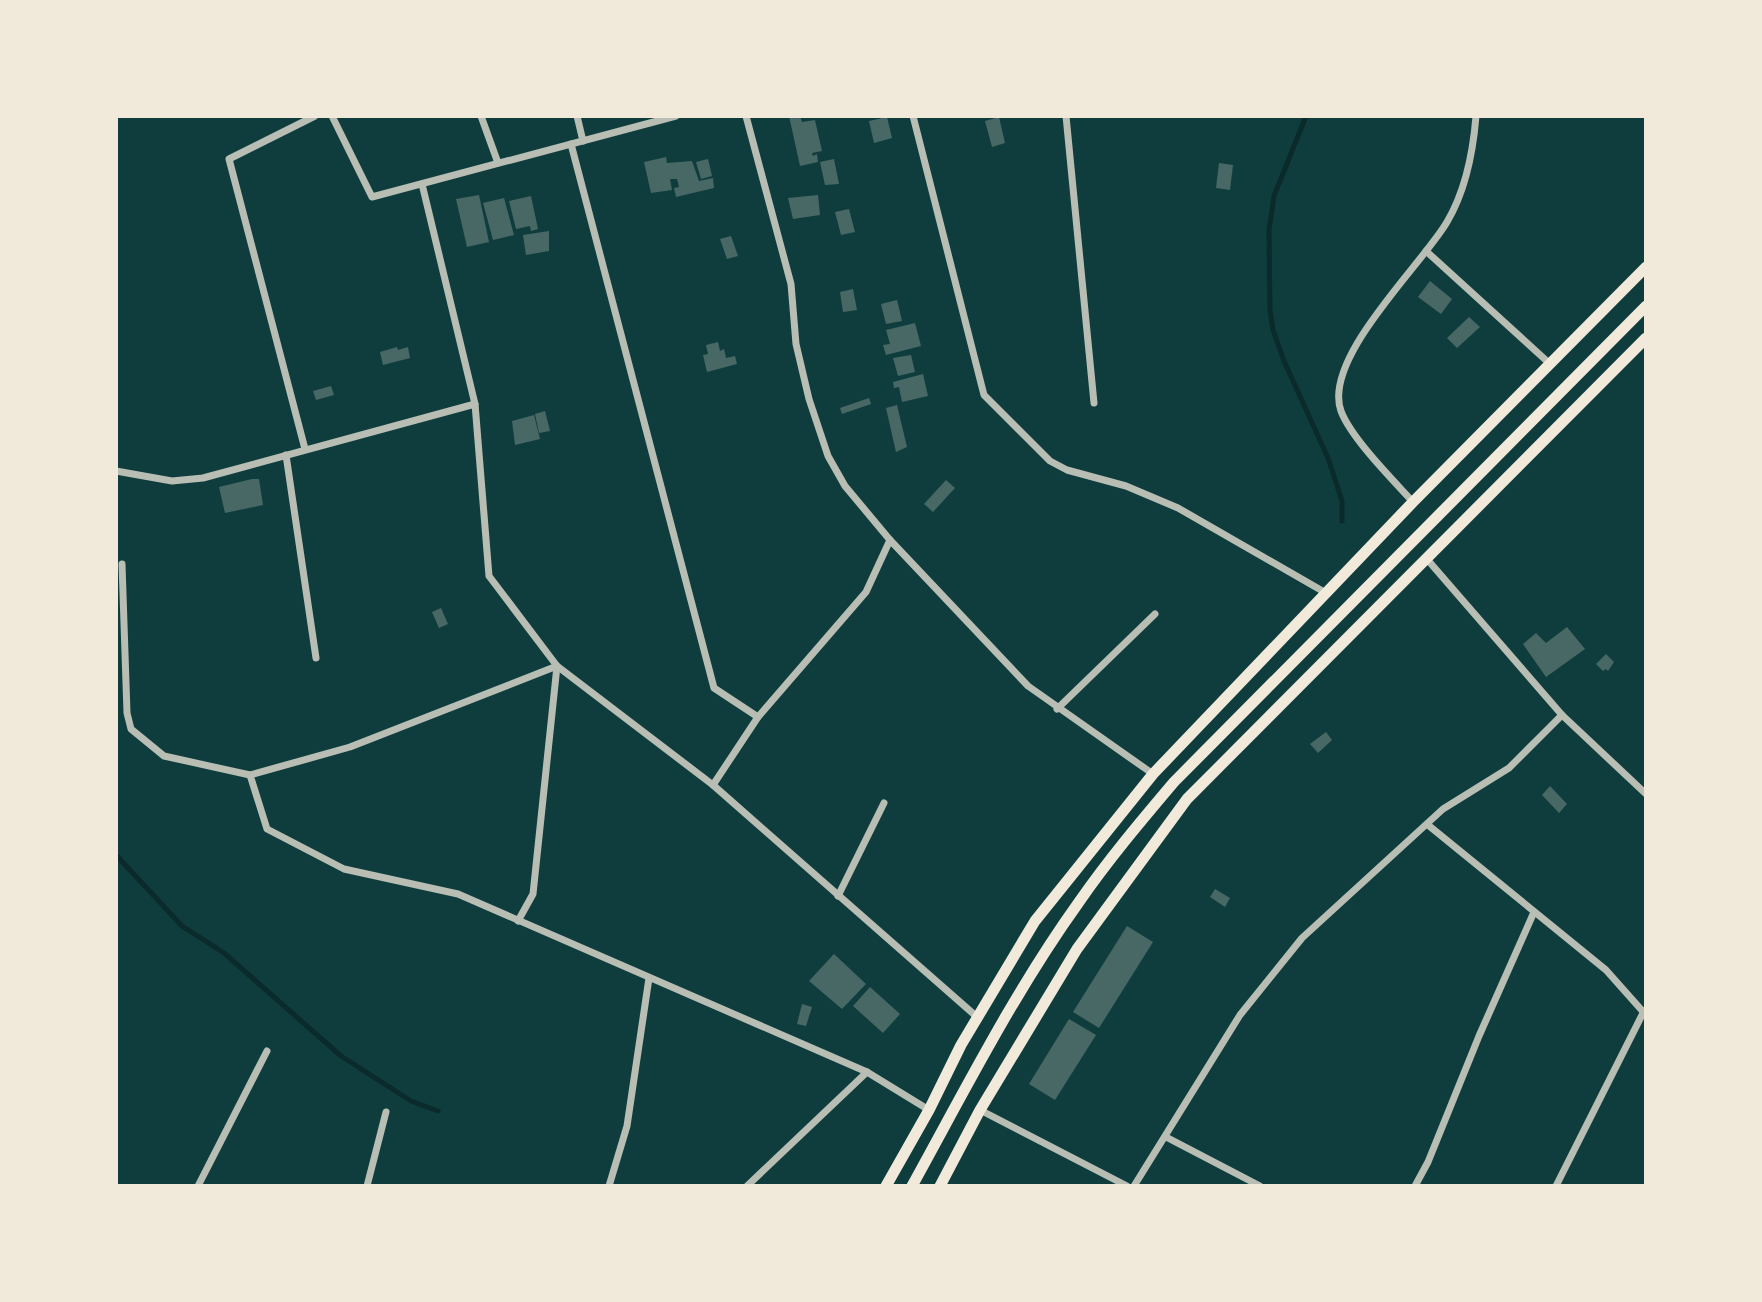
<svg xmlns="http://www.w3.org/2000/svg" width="1762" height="1302" viewBox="0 0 1762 1302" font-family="Arial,sans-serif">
<rect width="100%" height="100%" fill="#0f3d3e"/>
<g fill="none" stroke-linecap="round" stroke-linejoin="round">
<g stroke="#0a2a2b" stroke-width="5">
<path d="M1306 116 1274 196 1269 230 1270 310 1273 330 1284 361 1328 458 1342 501V521"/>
<path d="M116 855 182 926 224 953 341 1056 411 1101 438 1111"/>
</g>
</g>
<g fill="#486865">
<path d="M789 116H800L802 122 815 120 822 151 812 153 813 156 817 154 818 162 800 166Z"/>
<path d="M887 117 892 138 874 143 869 121Z"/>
<path d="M999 117 1005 143 992 147 985 121Z"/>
<path d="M666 157 667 163 692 161 699 181 713 178 714 188 676 197 674 188 679 187 677 179H670L672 190 651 193 644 162Z"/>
<path d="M708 159 712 176 701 179 696 162Z"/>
<path d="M834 159 839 184 825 185 820 162Z"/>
<path d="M1219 163 1233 165 1230 190 1216 188Z"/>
<path d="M479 195 489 242 467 247 456 199Z"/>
<path d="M818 195 820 215 793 219 788 198Z"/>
<path d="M531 196 538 229 531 231 530 226 516 229 509 201Z"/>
<path d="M504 198 514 235 493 240 483 203Z"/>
<path d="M849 209 855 232 841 235 835 212Z"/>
<path d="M549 231V251L526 255 523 235Z"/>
<path d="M731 236 738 256 727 259 720 239Z"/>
<path d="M1430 281 1452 299 1441 314 1418 297Z"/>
<path d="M853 289 857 310 843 312 840 292Z"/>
<path d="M897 300 902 321 886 324 881 304Z"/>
<path d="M1469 317 1480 327 1457 348 1447 338Z"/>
<path d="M915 323 921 346 886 355 883 345 890 344 886 330Z"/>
<path d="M718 342 720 351 724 349 726 358 735 356 737 364 707 372 703 355 708 354 706 345Z"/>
<path d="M397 347 398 350 408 347 410 358 383 365 380 352Z"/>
<path d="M911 355 915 372 898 376 893 358Z"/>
<path d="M923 374 928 396 902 402 899 387 894 388 893 382Z"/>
<path d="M331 386 334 395 316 400 313 391Z"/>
<path d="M869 398 871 404 842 414 840 408Z"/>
<path d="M897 405 907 447 896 452 886 408Z"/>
<path d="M545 411 550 431 539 433 535 414Z"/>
<path d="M534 415 540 439 515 445 512 421Z"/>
<path d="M252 479H259L263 505 225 513 219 487Z"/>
<path d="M946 480 955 488 933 512 924 504Z"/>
<path d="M441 608 448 624 439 628 432 612Z"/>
<path d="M1567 627 1585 649 1546 677 1523 644 1536 633 1546 643Z"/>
<path d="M1606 654 1614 662 1608 671 1606 669 1603 671 1596 664Z"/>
<path d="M1326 732 1332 740 1318 753 1310 744Z"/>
<path d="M1550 786 1567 804 1559 813 1542 795Z"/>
<path d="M1215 889 1230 898 1225 907 1210 897Z"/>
<path d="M1127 926 1153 942 1099 1028 1073 1012Z"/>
<path d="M834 954 866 984 842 1009 809 981Z"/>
<path d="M870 987 900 1014 883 1033 853 1006Z"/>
<path d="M802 1004 812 1007 806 1026 797 1024Z"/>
<path d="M1069 1019 1096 1035 1055 1100 1029 1084Z"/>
</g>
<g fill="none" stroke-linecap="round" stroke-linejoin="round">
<g stroke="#b8beb3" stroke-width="7">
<path d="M332 116 372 197 676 116"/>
<path d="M481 116 498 163"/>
<path d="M577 116 583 141"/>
<path d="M746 116 791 284 796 344 809 399 828 456 845 486 890 540 1028 686 1153 774"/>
<path d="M913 116 984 395 1050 461 1067 470 1126 486 1178 508 1326 593"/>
<path d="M1066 116 1094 403"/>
<path d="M571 144 714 688 758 717"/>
<path d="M422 184 475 404 489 576 557 666 713 785 977 1017"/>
<path d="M1426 251 1549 363"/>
<path d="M305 449 229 159 315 116"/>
<path d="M286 455 316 658"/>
<path d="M116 471 172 481 203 478 475 404"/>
<path d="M1413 502C1393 480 1351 438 1341 411 1322 358 1422 265 1447 222 1466 190 1473 153 1476 116"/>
<path d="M1426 558 1562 715 1646 794"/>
<path d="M122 564 127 713 131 729 164 756 250 775 350 747 557 666 533 894 518 921"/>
<path d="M1057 709 1155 614"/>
<path d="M250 775 267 829 344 869 458 894 867 1072 929 1110"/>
<path d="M713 785 758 717 866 592 890 540"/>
<path d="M1428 825 1606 970 1646 1015"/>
<path d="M838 896 884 803"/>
<path d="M980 1110 1127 1186"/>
<path d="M1166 1137 1260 1186"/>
<path d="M198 1186 267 1051"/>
<path d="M367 1186 386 1112"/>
<path d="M609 1186 627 1126 649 978"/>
<path d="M747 1186 867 1072"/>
<path d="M1134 1186 1240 1015 1302 938 1443 809 1509 768 1562 715"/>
<path d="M1415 1186 1428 1162 1479 1036 1534 912"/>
<path d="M1556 1186 1644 1011"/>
</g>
<g stroke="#f1e9da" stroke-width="11">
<path d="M886 1186 929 1110 961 1045 1035 921 1153 774 1413 502 1646 267"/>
<path d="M912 1186C965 1090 1015 991 1079 902 1108 860 1141 821 1174 782L1646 306"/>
<path d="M940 1186 980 1110 1077 949 1187 799 1646 338"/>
</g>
</g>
<rect width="1762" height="1302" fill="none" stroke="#f1e9da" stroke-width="236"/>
</svg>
